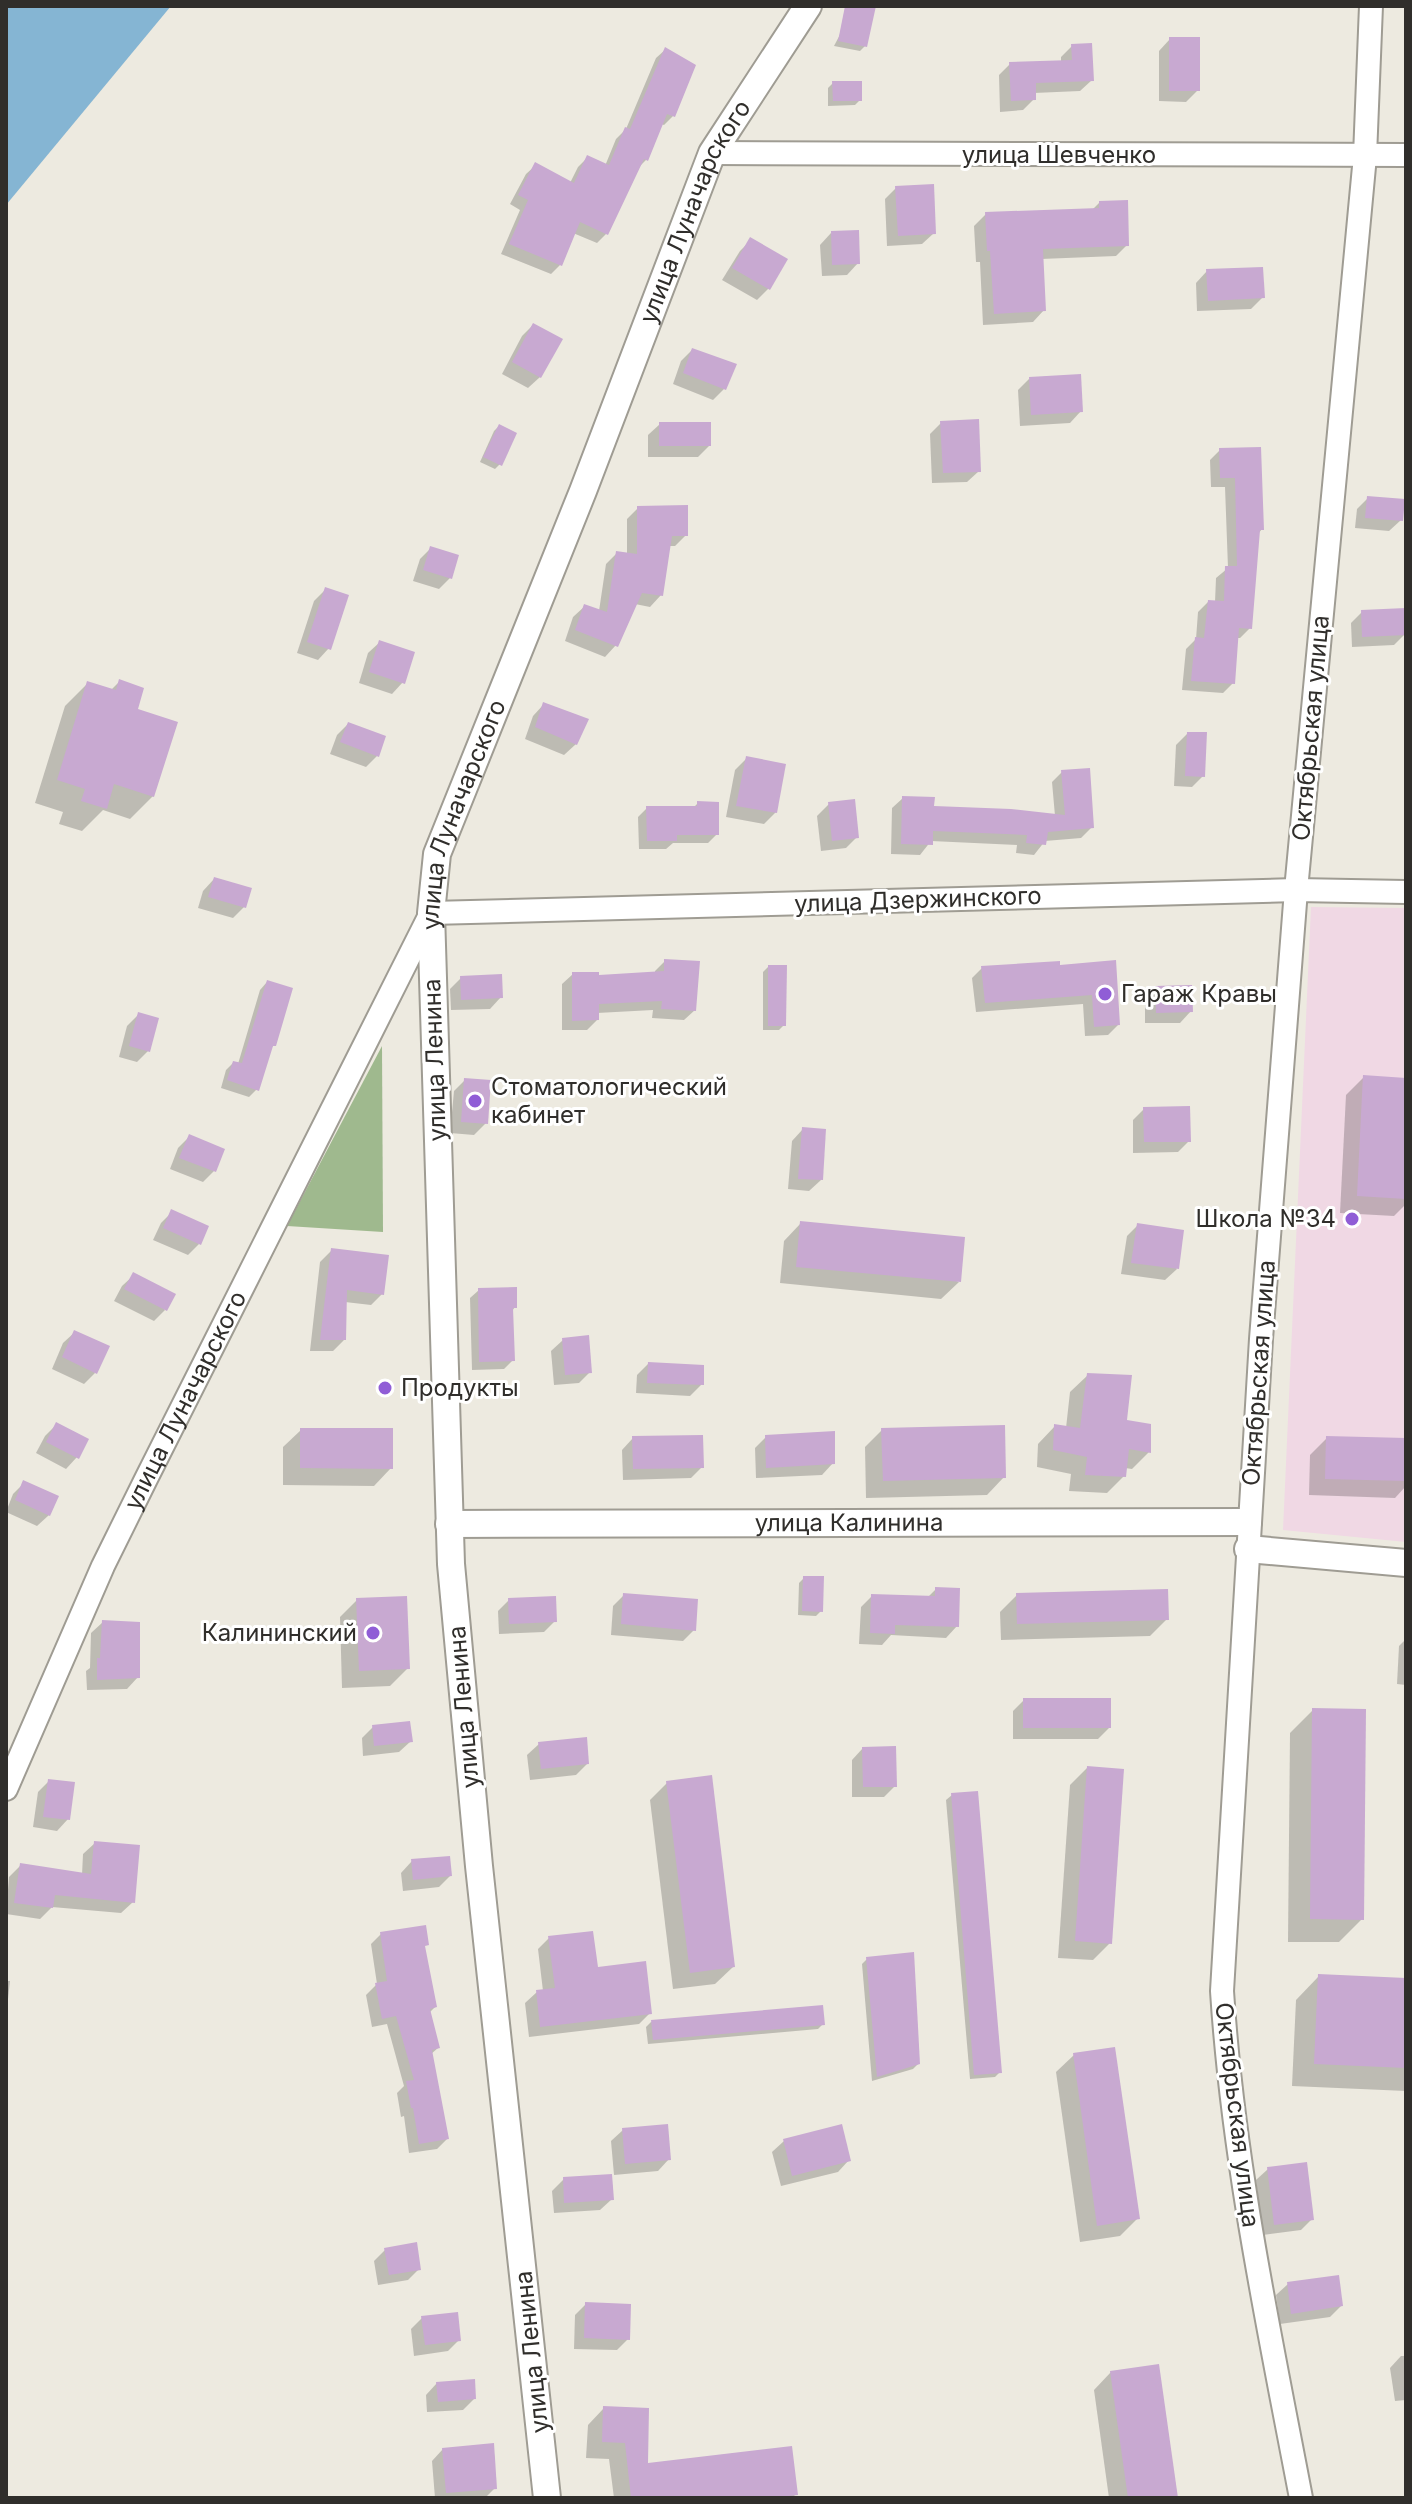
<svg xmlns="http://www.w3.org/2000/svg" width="1412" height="2504" viewBox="0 0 1412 2504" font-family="Inter,sans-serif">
<rect width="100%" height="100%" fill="#edeae0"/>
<path fill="#f0d8e4" d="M1311 907 1406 908V1542L1283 1530Z"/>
<path fill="#9fb98e" d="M382 1046 383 1232 287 1226Z"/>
<path fill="#85b5d3" d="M6 6H171L6 205Z"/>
<g fill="#0003">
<path d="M855 6H874L865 46 860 51 834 46Z"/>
<path d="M1170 39 1198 90 1186 102 1159 101V51Z"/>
<path d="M1072 46 1092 80 1080 91 1034 93V99L1023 110 1000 112 999 75 1010 64 1061 62V57Z"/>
<path d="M666 49 673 116 664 125 661 124 646 160 638 168 606 234 597 243 573 233 560 265 551 274 501 254 520 210 510 204 526 174 536 165 570 183 578 167 587 158 605 166 616 139 626 129 656 58Z"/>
<path d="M833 83 860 100 855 105 828 106V88Z"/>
<path d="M896 188 934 233 922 244 887 246 885 199Z"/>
<path d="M1099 203 1127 245 1116 256 1041 259 1044 310 1033 322 983 325 980 262H976L974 226 986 214 1092 210Z"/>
<path d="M831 233 858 263 847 275 822 276 820 245Z"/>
<path d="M751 240 785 259 768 289 757 300 722 280 740 251Z"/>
<path d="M1207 271 1263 297 1251 309 1197 311 1196 283Z"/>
<path d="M533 325 540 377 528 388 502 374 522 336Z"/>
<path d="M692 350 734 365 724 389 713 400 673 384 681 361Z"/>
<path d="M1029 379 1081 411 1070 423 1020 426 1018 390Z"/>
<path d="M941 423 979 471 967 482 932 483 930 434Z"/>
<path d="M660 424 709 446 698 457H648V435Z"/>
<path d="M499 426 500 464 495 469 480 462 494 431Z"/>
<path d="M1259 449 1262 529 1258 534 1250 628 1240 638H1236L1233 683 1223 693 1182 690 1186 649 1196 639 1198 612 1208 602H1215L1216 578 1228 568 1225 487H1211L1210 460 1220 450Z"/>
<path d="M1368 498 1401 520 1389 531 1355 528 1357 509Z"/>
<path d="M638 508 686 535 675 546H668L661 595 650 607 635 604 616 645 605 657 565 641 573 617 585 606 599 611 606 564 617 553 627 554V519Z"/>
<path d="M431 548 450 578 439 589 413 581 420 559Z"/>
<path d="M325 590 329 648 318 660 297 653 314 601Z"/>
<path d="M1362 612 1405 634 1394 645 1352 647 1351 623Z"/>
<path d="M380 642 403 682 392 694 359 683 368 653Z"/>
<path d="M119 682 135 711 153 796 130 819 103 810 82 831 59 824 63 812 35 803 65 706 88 683 111 690Z"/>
<path d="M544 704 576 744 564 755 525 739 533 716Z"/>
<path d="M348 724 377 756 366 767 330 754 337 735Z"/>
<path d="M1187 734 1203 776 1192 787 1174 786 1176 745Z"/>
<path d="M746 759 776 812 764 824 726 817 735 770Z"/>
<path d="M1062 772 1091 828 1081 838 1045 841 1034 855 1016 853 1017 845 931 841 920 855 891 854 892 808 903 798 932 808 1055 816 1052 782Z"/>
<path d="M698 803 717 834 708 843H673L666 849H639L638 817 647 808H693Z"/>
<path d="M829 804 857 837 846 848 821 851 817 816Z"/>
<path d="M214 879 245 906 233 918 198 908 203 891Z"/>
<path d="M665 961 695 1010 684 1020 652 1018 653 1010 597 1013V1020L587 1030H562V984L573 974 597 977 655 974V971Z"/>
<path d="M1114 962 1118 1025 1108 1035 1085 1036 1083 1004 976 1012 972 978 982 968 1058 967Z"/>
<path d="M768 967 784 1025 779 1030H763V972Z"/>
<path d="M461 978 501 997 490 1009 451 1010 450 989Z"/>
<path d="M267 982 274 1045 270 1049 257 1089 249 1097 221 1088 226 1070 233 1063 238 1064 260 990Z"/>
<path d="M1156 988 1191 1011 1180 1023H1145V999Z"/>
<path d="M139 1014 148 1051 137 1062 119 1057 127 1026Z"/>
<path d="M1364 1077 1406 1080V1204L1394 1216 1340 1213 1346 1095Z"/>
<path d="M465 1080 486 1123 474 1135 450 1133 454 1091Z"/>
<path d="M1144 1109 1189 1141 1178 1152 1133 1153V1120Z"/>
<path d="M803 1129 821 1180 809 1191 788 1189 792 1141Z"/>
<path d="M189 1137 214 1171 203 1182 170 1169 178 1148Z"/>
<path d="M172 1212 199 1244 188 1255 153 1240 161 1223Z"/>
<path d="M801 1223 959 1282 941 1299 780 1283 784 1241Z"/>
<path d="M1138 1225 1177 1269 1165 1280 1121 1274 1127 1236Z"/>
<path d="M332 1250 382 1294 371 1305 345 1302 344 1340 333 1351H310L320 1262Z"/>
<path d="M134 1275 165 1310 154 1321 114 1301 122 1286Z"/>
<path d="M479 1290 515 1307 512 1311 513 1360 504 1369 472 1370 470 1298Z"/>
<path d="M75 1332 95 1373 84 1384 52 1369 63 1343Z"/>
<path d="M563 1340 590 1372 579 1383 554 1385 551 1351Z"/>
<path d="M648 1364 702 1384 690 1396 636 1393 637 1375Z"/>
<path d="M1088 1375 1149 1452 1132 1469 1125 1468 1124 1476 1107 1493 1069 1491 1071 1474 1037 1467 1038 1444 1055 1426 1066 1428 1070 1392Z"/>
<path d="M56 1425 77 1457 66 1469 36 1453 45 1436Z"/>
<path d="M301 1430 391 1468 374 1486 283 1485V1447Z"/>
<path d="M882 1430 1004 1477 987 1495 866 1498 865 1447Z"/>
<path d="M766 1437 833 1463 822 1475 756 1478 755 1448Z"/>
<path d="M633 1438 702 1467 691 1478 623 1480 622 1450Z"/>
<path d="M1327 1438 1406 1440V1486L1395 1498 1309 1495 1310 1455Z"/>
<path d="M24 1483 49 1515 37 1526 6 1512 13 1494Z"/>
<path d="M804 1578 821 1611 816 1616 798 1615 799 1583Z"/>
<path d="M936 1589 957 1626 946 1638 891 1635 882 1645 859 1644 861 1607 872 1596 927 1598Z"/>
<path d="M624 1595 694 1630 683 1641 611 1635 613 1606Z"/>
<path d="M1017 1595 1167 1619 1150 1636 1001 1640 1000 1612Z"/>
<path d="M357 1600 408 1668 390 1686 342 1688 340 1617Z"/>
<path d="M509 1600 555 1621 544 1632 499 1634 498 1611Z"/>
<path d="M103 1622 138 1677 127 1689 87 1690 86 1671 90 1668 91 1633Z"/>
<path d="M1406 1639V1685L1397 1684 1399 1646Z"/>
<path d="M1024 1700 1109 1728 1098 1739H1013V1711Z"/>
<path d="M1313 1710 1362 1919 1339 1942H1288L1290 1733Z"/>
<path d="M373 1727 411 1741 399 1752 363 1756 362 1738Z"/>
<path d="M539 1744 587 1764 576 1775 530 1780 527 1755Z"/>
<path d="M863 1748 895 1786 884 1797H852V1760Z"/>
<path d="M1087 1768 1110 1943 1093 1960 1058 1958 1070 1785Z"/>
<path d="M49 1781 68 1819 57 1831 33 1827 38 1792Z"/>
<path d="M667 1783 733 1967 715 1984 673 1989 650 1800Z"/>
<path d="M952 1795 1000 2072 995 2077 970 2079 946 1800Z"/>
<path d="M95 1843 133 1902 121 1913 52 1907 40 1919 6 1914 9 1877 20 1866 82 1875 83 1854Z"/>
<path d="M412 1861 450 1876 439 1887 403 1891 401 1873Z"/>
<path d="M381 1934 423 1948 435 2007 429 2013 438 2048 431 2054 447 2139 437 2149 409 2153 404 2116 401 2117 397 2093 404 2086 387 2024 372 2027 366 1995 377 1984 371 1944Z"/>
<path d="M549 1938 596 1969 650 2013 639 2024 529 2037 525 2003 537 1992 543 1991 538 1949Z"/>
<path d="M867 1959 918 2064 913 2069 872 2081 862 1964Z"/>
<path d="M1319 1976 1406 1980V2091L1292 2086 1296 2000Z"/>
<path d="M6 1981H10L8 1999 6 2001Z"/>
<path d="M651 2022 823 2024 818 2029 648 2044 646 2027Z"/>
<path d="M1074 2055 1137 2219 1120 2236 1080 2242 1056 2072Z"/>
<path d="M623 2130 669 2159 658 2171 614 2175 611 2141Z"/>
<path d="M784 2141 849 2160 838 2172 781 2186 772 2152Z"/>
<path d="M1268 2169 1312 2219 1301 2230 1263 2235 1256 2180Z"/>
<path d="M564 2179 612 2199 600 2210 554 2213 552 2191Z"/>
<path d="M385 2250 419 2269 408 2280 378 2285 374 2261Z"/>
<path d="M1288 2284 1341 2306 1330 2317 1280 2324 1276 2295Z"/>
<path d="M586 2304 628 2339 617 2350 574 2349 575 2315Z"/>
<path d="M422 2318 459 2340 448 2351 414 2356 411 2329Z"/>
<path d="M1401 2356H1406V2400L1395 2401 1390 2368Z"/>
<path d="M1111 2372 1176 2498H1109L1094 2390Z"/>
<path d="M437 2383 474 2399 463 2410 427 2412 426 2395Z"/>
<path d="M604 2408 646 2465 796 2494 792 2498H614L609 2459 586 2458 588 2425Z"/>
<path d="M443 2449 495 2488 485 2498H435L432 2461Z"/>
</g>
<g fill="#c8a9d1">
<path d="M845 6H876L867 47 838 41Z"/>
<rect x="1169" y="37" width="31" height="54"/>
<path d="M1092 43 1094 81 1036 83V100L1011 101 1009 62 1072 60 1071 44Z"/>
<path d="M665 47 696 65 675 117 667 114 648 161 644 159 608 235 580 222 562 266 509 244 528 200 518 195 535 162 574 183 587 155 609 165 625 127 630 129Z"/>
<path d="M832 81H862V101H833Z"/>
<path d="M934 184 936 234 898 236 895 186Z"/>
<path d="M1128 200 1129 246 1043 249 1046 311 994 314 990 251H987L985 212 1099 208V201Z"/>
<path d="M859 230 860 264 832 265 831 231Z"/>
<path d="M750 237 788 259 770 290 732 268Z"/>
<path d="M1263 267 1265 298 1208 301 1206 269Z"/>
<path d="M533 323 563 339 541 378 512 362Z"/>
<path d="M692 348 737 364 726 390 683 373Z"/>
<path d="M1081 374 1083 412 1031 415 1029 377Z"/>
<path d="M979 419 981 472 943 473 940 421Z"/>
<rect x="659" y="422" width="52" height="24"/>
<path d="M499 424 517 433 502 466 483 457Z"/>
<path d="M1261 447 1264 530H1260L1252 629 1239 628 1235 684 1191 681 1195 637 1204 638 1208 600 1224 601 1225 566H1237L1235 478H1220L1219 448Z"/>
<path d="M1367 496 1405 499 1403 521 1365 518Z"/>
<path d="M688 505V536H672L663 596 642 593 618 647 575 630 584 604 607 612 616 551 637 554V506Z"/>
<path d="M430 546 459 555 452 579 423 570Z"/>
<path d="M325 587 349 595 331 650 307 642Z"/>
<path d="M1406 608V635L1362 637 1361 610Z"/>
<path d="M379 640 415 652 405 684 369 672Z"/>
<path d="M119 679 144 688 138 709 178 722 154 797 114 784 107 809 81 801 85 789 57 780 87 681 116 690Z"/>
<path d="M543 702 589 719 577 745 535 727Z"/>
<path d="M348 722 386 736 379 757 340 742Z"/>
<path d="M1187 732H1207L1205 777 1185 776Z"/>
<path d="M746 756 786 764 777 813 736 806Z"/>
<path d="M1090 768 1094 828 1048 832 1046 845 1026 843 1027 835 933 831V845L901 844 902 796 935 797 934 806 1011 809 1065 815 1061 770Z"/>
<path d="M855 799 859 838 832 841 828 802Z"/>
<path d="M697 801 719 802V835H677V841H647L646 806H697Z"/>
<path d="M214 877 252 888 246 908 208 897Z"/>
<path d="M664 959 700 961 696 1011 661 1009 662 1001 599 1004V1020L572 1021V972H599V975L664 971Z"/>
<path d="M1116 960 1120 1025 1094 1027 1092 995 985 1003 981 966 1060 961V965Z"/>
<path d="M768 965H787L786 1026H768Z"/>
<path d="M502 974 503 998 461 1000 460 976Z"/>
<path d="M267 980 293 988 276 1046H273L259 1091 227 1080 233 1061 242 1063Z"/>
<path d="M1192 985 1193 1012 1156 1013 1155 986Z"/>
<path d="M138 1012 159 1018 150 1052 129 1046Z"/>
<path d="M1363 1075 1406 1078V1199L1357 1196Z"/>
<path d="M464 1078 491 1080 488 1124 461 1122Z"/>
<path d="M1190 1106 1191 1142H1144L1143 1107Z"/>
<path d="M802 1127 826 1129 823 1180 798 1179Z"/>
<path d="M189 1134 225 1149 216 1172 179 1158Z"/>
<path d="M171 1209 209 1226 201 1245 163 1228Z"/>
<path d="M800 1221 965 1237 961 1282 796 1267Z"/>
<path d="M1137 1223 1184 1230 1179 1269 1131 1263Z"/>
<path d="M331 1248 389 1255 384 1295 347 1290 346 1340H320Z"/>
<path d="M133 1272 176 1294 167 1311 124 1289Z"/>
<path d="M517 1287V1308H513L515 1361 479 1362 478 1288Z"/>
<path d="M74 1330 110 1346 97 1374 62 1357Z"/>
<path d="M589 1335 592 1373 565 1375 562 1338Z"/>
<path d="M648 1362 704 1365V1385L647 1383Z"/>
<path d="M1087 1373 1132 1375 1127 1420 1151 1424V1453L1129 1449 1126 1477 1085 1475 1087 1457 1053 1450 1054 1424 1080 1428Z"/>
<path d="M56 1422 89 1439 79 1459 46 1442Z"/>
<path d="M1005 1425 1006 1478 883 1481 881 1428Z"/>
<path d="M300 1428H393V1469L300 1468Z"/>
<path d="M835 1431V1464L766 1468 765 1435Z"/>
<path d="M703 1435 704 1468 633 1469 632 1436Z"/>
<path d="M1326 1436 1406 1438V1481L1325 1479Z"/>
<path d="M23 1480 59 1496 50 1516 15 1500Z"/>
<path d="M803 1576H824L823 1612 802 1611Z"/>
<path d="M935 1587 960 1588 959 1627 895 1625V1634L870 1633 871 1594 935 1596Z"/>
<path d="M1168 1589 1169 1620 1017 1624 1016 1593Z"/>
<path d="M623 1593 698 1599 696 1631 621 1624Z"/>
<path d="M407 1596 410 1669 359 1671 356 1598Z"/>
<path d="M556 1596 557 1622 509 1624 508 1598Z"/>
<path d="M102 1620 140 1622V1678L97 1680V1658H100Z"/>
<rect x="1023" y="1698" width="88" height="30"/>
<path d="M1312 1708 1366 1709 1364 1920 1310 1919Z"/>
<path d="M410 1721 413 1742 374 1746 372 1725Z"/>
<path d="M587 1737 589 1764 541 1769 538 1742Z"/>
<path d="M896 1746 897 1787H863L862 1747Z"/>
<path d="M1087 1766 1124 1769 1112 1944 1075 1941Z"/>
<path d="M712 1775 735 1967 690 1973 666 1781Z"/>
<path d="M48 1779 75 1782 70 1820 43 1817Z"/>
<path d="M978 1791 1002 2073 974 2075 951 1793Z"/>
<path d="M94 1841 140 1845 135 1903 55 1895 53 1908 14 1903 20 1863 91 1874Z"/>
<path d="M450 1856 452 1876 413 1880 411 1859Z"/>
<path d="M426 1925 429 1945 425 1946 437 2007 430 2009 440 2048 432 2050 449 2139 419 2144 413 2108H411L406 2081 414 2080 396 2016 382 2019 375 1983 387 1981 380 1932Z"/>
<path d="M593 1931 598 1967 646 1961 652 2014 540 2027 536 1990 555 1988 548 1936Z"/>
<path d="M914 1952 920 2064 877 2077 866 1957Z"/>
<path d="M1318 1974 1406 1978V2068L1314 2064Z"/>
<path d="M823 2005 825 2025 653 2040 651 2020Z"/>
<path d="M1115 2047 1140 2219 1097 2226 1073 2053Z"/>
<path d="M668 2124 671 2160 625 2164 622 2128Z"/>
<path d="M842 2124 851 2161 792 2176 783 2139Z"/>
<path d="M1307 2162 1314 2220 1274 2225 1267 2167Z"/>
<path d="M612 2174 614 2200 564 2203 563 2177Z"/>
<path d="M417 2242 421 2270 389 2275 384 2248Z"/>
<path d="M1339 2275 1343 2306 1291 2314 1287 2282Z"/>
<path d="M585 2302 631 2304 630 2340 584 2338Z"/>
<path d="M458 2312 461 2341 425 2345 421 2316Z"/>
<path d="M1159 2364 1178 2498H1128L1110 2371Z"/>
<path d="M475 2379 476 2399 438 2402 436 2382Z"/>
<path d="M603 2406 649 2408 648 2463 792 2446 798 2495 770 2498H631L625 2443 602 2442Z"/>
<path d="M494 2443 497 2489 446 2493 442 2448Z"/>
</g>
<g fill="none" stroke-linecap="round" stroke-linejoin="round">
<g stroke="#9f9c93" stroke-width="26">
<g id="minor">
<path d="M712 153 1406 155"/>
<path id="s1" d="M6 1789 103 1566 146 1479 431 913 1296 890 1406 892"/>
<path d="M1301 2498C1269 2330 1233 2162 1222 1991L1261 1339 1296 890 1365 156 1371 6"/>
</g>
</g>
<g stroke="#9f9c93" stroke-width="30">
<g id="tertiary">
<path id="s2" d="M449 1524 1248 1522"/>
<path d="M1248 1549 1406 1563"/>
<path id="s3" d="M547 2498 479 1866 451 1564 431 913 437 854 583 491 712 153 808 6"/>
</g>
</g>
<use href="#minor" stroke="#fff" stroke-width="22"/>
<use href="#tertiary" stroke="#fff" stroke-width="26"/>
</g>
<g fill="#905dd6" stroke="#fff" stroke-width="3">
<circle cx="1105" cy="994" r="8"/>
<circle cx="475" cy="1101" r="8"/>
<circle cx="1352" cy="1219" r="8"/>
<circle cx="385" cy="1388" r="8"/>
<circle cx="373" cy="1633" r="8"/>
</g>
<g text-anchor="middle" stroke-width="6" stroke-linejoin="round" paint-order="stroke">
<g font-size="24" fill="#302e2b" stroke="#fff">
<text x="1059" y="163">улица Шевченко</text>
<text dy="8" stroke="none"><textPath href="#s3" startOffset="2342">улица Луначарского</textPath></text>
<text transform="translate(1311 728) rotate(-85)" y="8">Октябрьская улица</text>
<text dy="8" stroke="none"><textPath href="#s3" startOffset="1694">улица Луначарского</textPath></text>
<text transform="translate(918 900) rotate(-2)" y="8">улица Дзержинского</text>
<text transform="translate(435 1060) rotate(-92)" y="8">улица Ленина</text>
<text transform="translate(1259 1373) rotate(-86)" y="8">Октябрьская улица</text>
<text dy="8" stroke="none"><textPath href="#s1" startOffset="428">улица Луначарского</textPath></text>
<text dy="8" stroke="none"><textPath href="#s2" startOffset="400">улица Калинина</textPath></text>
<text transform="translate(464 1707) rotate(-95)" y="8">улица Ленина</text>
<text transform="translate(1237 2115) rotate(83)" y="8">Октябрьская улица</text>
<text transform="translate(532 2352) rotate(-96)" y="8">улица Ленина</text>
</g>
<g font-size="24" fill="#302e2b" stroke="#fff" text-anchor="start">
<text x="1121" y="1002">Гараж Кравы</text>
<text x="491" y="1095">Стоматологический<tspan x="491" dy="28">кабинет</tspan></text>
<text x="1336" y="1227" text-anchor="end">Школа №34</text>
<text x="401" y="1396">Продукты</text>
<text x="357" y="1641" text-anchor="end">Калининский</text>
</g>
</g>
<rect width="1412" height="2504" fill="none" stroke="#302e2b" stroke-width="16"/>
</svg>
